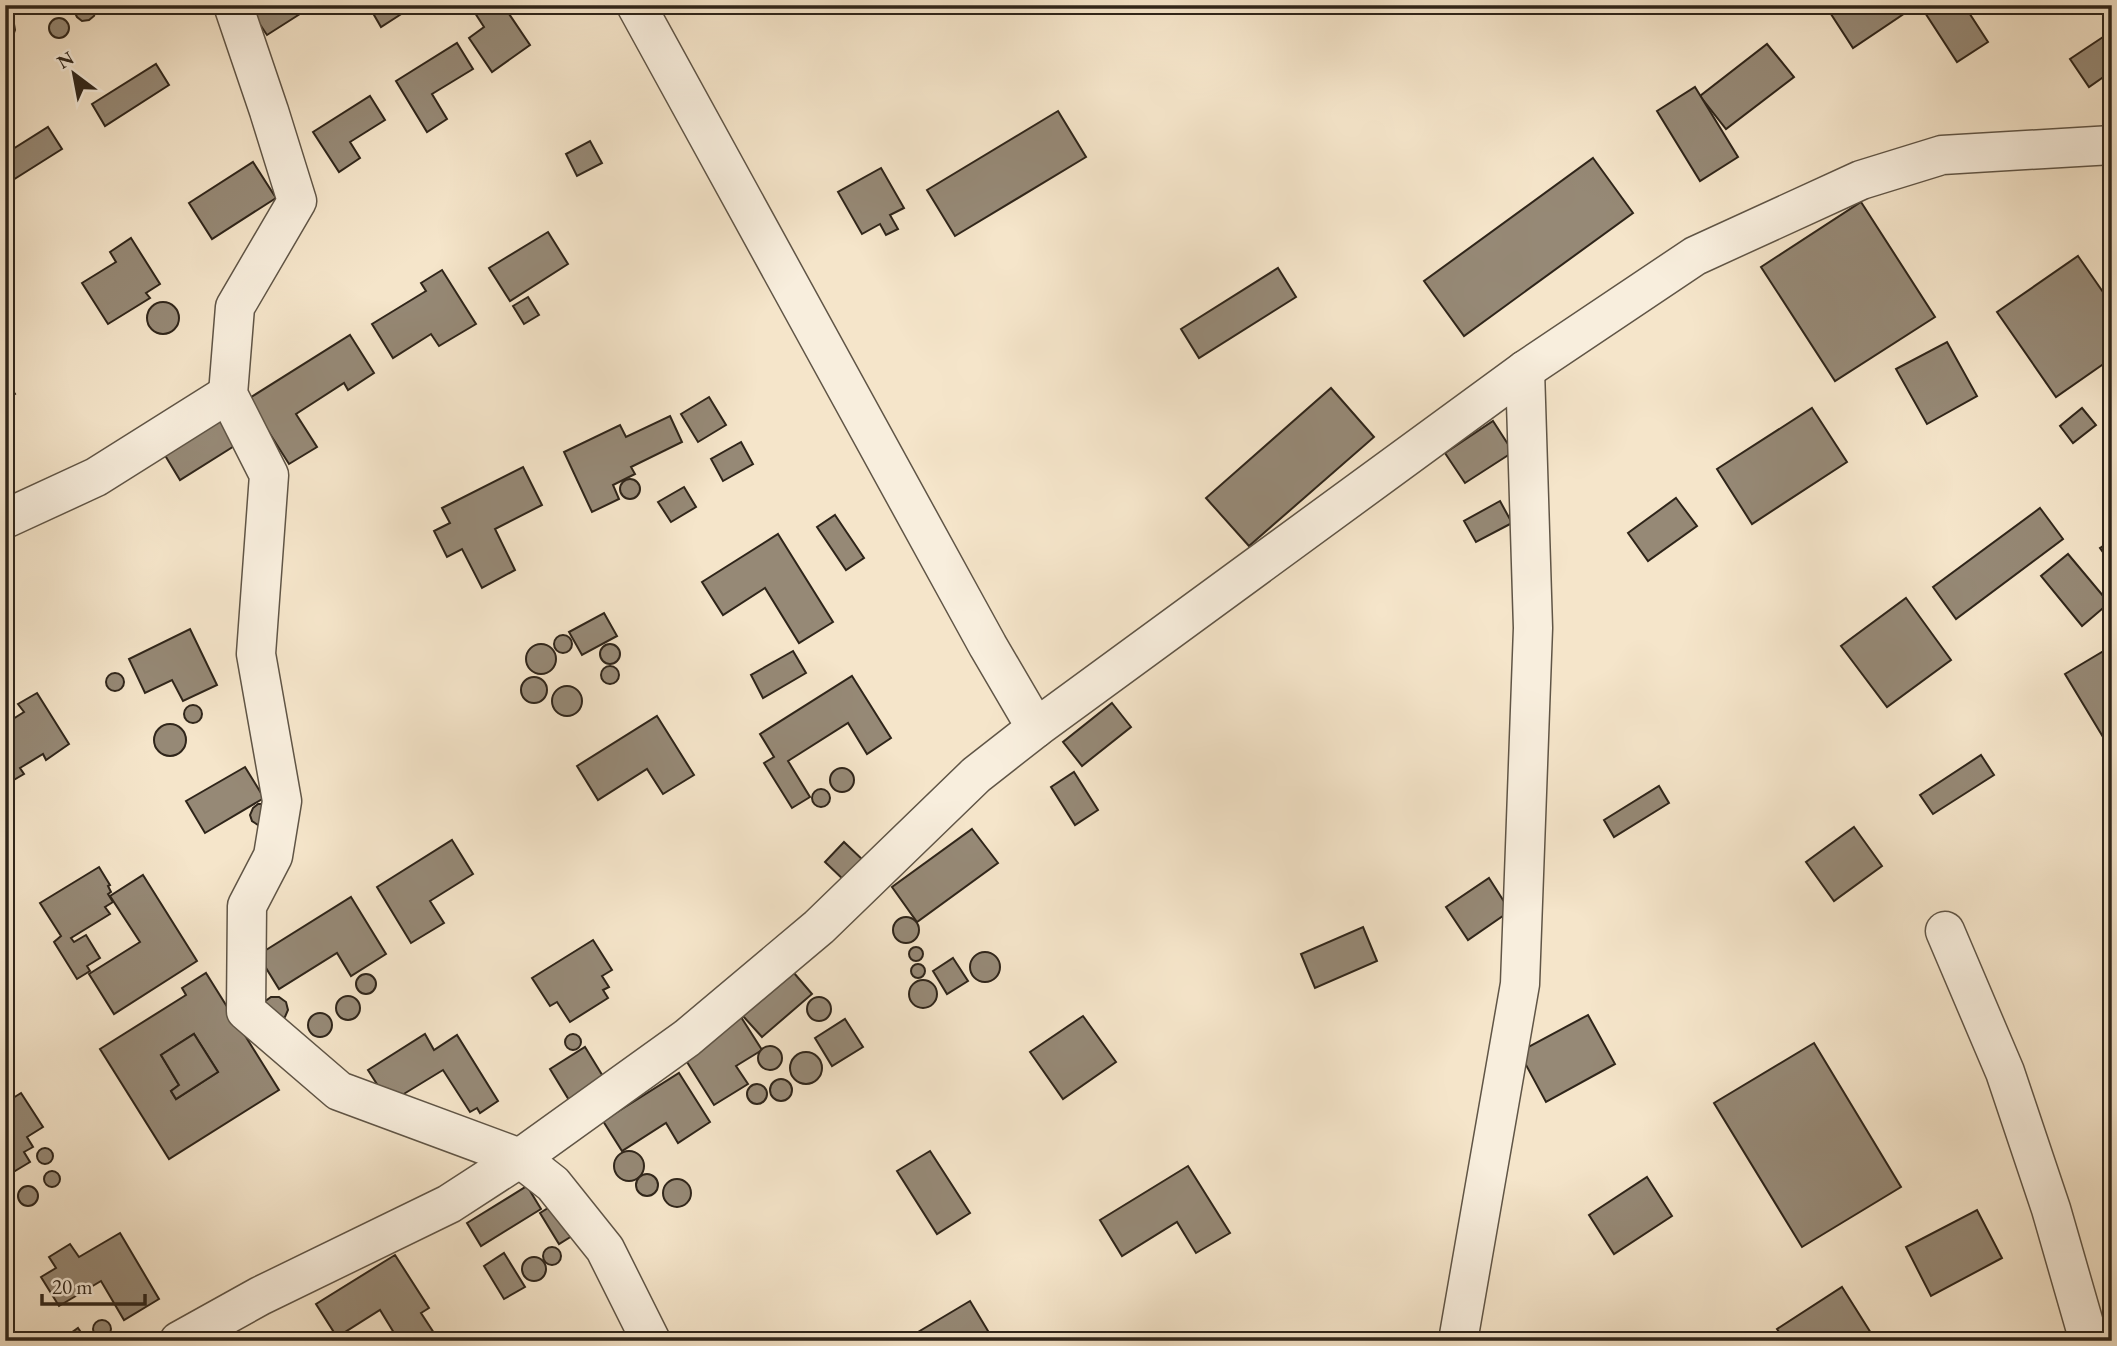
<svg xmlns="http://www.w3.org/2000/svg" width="2117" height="1346" viewBox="0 0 2117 1346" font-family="'EB Garamond',serif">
<rect width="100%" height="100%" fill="#f5e5ca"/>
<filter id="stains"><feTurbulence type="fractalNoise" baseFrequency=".00286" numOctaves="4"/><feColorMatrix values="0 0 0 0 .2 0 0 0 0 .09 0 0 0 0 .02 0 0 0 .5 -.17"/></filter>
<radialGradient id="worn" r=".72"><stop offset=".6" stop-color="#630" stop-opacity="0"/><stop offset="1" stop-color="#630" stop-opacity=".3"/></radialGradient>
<g fill="#968976" stroke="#2f251a" stroke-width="2" fill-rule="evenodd">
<path d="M76 5H94L96 10 94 16 89 20 82 21 77 17 74 11Z"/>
<path d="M102 5H123L120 9 113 11 106 9Z"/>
<path d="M247 5H314L267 35Z"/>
<path d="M375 5H403L406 11 381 27 370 8Z"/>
<path d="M487 5H503L530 45 492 72 469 38 484 27 475 13Z"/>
<path d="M1838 5H1917L1853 48 1829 11Z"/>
<path d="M1920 5H1964L1988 42 1957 62Z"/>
<circle cx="59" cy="28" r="10"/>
<path d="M5 20 14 24 15 30 13 36 8 40H5Z"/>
<path d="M2112 31V71L2089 87 2070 59Z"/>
<path d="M457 43 473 69 432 94 447 119 427 132 396 81Z"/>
<path d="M1767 44 1794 77 1726 129 1700 96Z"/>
<path d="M5 45 11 50V57L6 60Z"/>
<path d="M156 64 169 85 105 126 92 104Z"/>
<path d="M1695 87 1738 157 1700 181 1657 111Z"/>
<path d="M370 96 385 120 350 142 360 158 339 172 313 132Z"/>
<path d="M1058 111 1086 157 955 236 927 190Z"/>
<path d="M48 127 62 149 5 185V154Z"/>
<path d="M590 141 602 163 577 176 566 154Z"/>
<path d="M1593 158 1633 213 1464 336 1424 281Z"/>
<path d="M253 162 276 198 212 239 189 203Z"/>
<path d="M881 168 904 208 890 215 898 229 886 235 880 224 862 234 838 192Z"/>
<path d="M1861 202 1935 317 1835 381 1761 267Z"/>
<path d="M548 232 568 264 510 301 489 268Z"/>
<path d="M131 238 160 284 146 293 150 298 108 324 82 283 116 262 110 252Z"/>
<path d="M2078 256 2112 305V358L2056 397 1997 312Z"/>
<path d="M1278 268 1296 297 1199 358 1181 329Z"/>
<path d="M442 270 476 324 439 346 431 334 393 358 372 324 426 291 421 283Z"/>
<path d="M528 297 539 315 524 324 513 306Z"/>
<circle cx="163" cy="318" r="16"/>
<path d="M350 335 374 373 348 390 344 383 296 414 317 447 289 464 248 399Z"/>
<path d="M1947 342 1977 396 1927 424 1896 369Z"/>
<path d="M5 378 15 394 5 400Z"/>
<path d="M1331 388 1374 437 1249 546 1206 498Z"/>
<path d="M709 397 726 425 698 442 681 414Z"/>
<path d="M1812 408 1847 462 1752 524 1717 469Z"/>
<path d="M2082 408 2096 425 2073 443 2060 426Z"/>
<path d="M221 415 239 443 180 480 163 452Z"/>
<path d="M670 416 682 442 631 467 635 474 613 485 619 499 592 512 564 452 620 425 626 437Z"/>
<path d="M1493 421 1513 452 1465 483 1445 453Z"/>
<path d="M741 442 753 464 723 481 711 459Z"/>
<path d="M523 467 542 505 495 529 515 570 482 588 462 549 447 557 434 531 450 523 442 508Z"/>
<circle cx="630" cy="489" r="10"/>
<path d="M684 487 696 507 671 522 658 502Z"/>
<path d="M1676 498 1697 526 1648 561 1628 533Z"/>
<path d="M1500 501 1512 523 1476 542 1464 521Z"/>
<path d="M2040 508 2063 539 1956 619 1933 587Z"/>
<path d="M835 515 864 558 846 570 817 527Z"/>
<path d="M778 534 833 622 799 643 765 588 723 615 702 582Z"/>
<path d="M2112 540V565L2100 548Z"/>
<path d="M2068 554 2109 603 2082 626 2041 576Z"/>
<path d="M1906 598 1951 660 1887 707 1841 646Z"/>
<path d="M604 613 617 636 582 655 569 632Z"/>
<path d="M190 629 217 685 183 701 172 680 145 693 129 659Z"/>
<circle cx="563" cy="644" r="9"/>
<circle cx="610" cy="654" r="10"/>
<circle cx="541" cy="659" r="15"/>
<path d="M2112 646V739L2106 742 2065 674Z"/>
<path d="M793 651 806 673 763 698 751 675Z"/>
<circle cx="610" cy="675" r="9"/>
<circle cx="115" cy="682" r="9"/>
<path d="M852 676 891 738 867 754 848 723 788 761 810 797 792 808 764 763 774 757 760 734Z"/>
<circle cx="534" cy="690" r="13"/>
<circle cx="567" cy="701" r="15"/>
<path d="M37 693 69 744 46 760 43 754 20 768 24 774 5 785V724L24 712 18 704Z"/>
<path d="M1112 703 1131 727 1082 766 1063 742Z"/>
<circle cx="193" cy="714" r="9"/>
<path d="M657 716 694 775 663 794 647 769 598 800 577 766Z"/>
<circle cx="170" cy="740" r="16"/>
<path d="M1981 755 1994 775 1933 814 1920 795Z"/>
<path d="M245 767 264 798 205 833 186 801Z"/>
<circle cx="842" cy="780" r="12"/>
<path d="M1074 772 1098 810 1075 825 1051 787Z"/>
<path d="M1659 786 1669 803 1614 837 1604 820Z"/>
<circle cx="821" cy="798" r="9"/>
<path d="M258 804H265V825H258L252 821 250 815 253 808Z"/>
<path d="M1854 827 1882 866 1834 901 1806 862Z"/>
<path d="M972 829 998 863 917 922 892 887Z"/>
<path d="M452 840 473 874 430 901 444 923 411 943 377 887Z"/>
<path d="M844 842 866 863 847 883 825 862Z"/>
<path d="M99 867 110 885 108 886 111 892 108 894 113 902 105 907 110 914 71 938 74 942 86 935 100 958 87 966 90 971 77 979 54 942 61 936 40 903Z"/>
<path d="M143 875 197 961 114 1014 89 974 140 942 110 896Z"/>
<path d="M1489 878 1510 911 1468 940 1446 907Z"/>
<path d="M351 897 386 954 351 976 337 953 279 989 258 955Z"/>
<circle cx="906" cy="930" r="13"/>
<path d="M1363 927 1377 961 1315 988 1301 954Z"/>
<path d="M593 940 612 970 602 976 609 987 603 990 608 998 570 1022 557 1002 550 1006 532 978Z"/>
<circle cx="916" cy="954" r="7"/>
<circle cx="985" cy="967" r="15"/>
<path d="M953 958 968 981 947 994 933 971Z"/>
<circle cx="918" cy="971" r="7"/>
<path d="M206 973 279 1090 169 1159 100 1049 186 995 182 988ZM194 1034 218 1072 176 1099 171 1091 179 1085 161 1055Z"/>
<path d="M794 973 812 994 762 1037 743 1016Z"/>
<circle cx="366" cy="984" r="10"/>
<circle cx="923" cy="994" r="14"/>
<circle cx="348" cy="1008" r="12"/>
<circle cx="819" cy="1009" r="12"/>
<path d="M271 997H279L286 1002 288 1010 285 1017 279 1022 264 1002Z"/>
<circle cx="320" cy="1025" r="12"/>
<path d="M1588 1015 1615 1064 1546 1102 1519 1052Z"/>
<path d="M1083 1016 1116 1062 1063 1099 1030 1052Z"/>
<path d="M741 1017 762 1050 736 1066 748 1084 714 1105 682 1054Z"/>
<path d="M845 1019 863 1047 832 1066 815 1038Z"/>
<circle cx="573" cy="1042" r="8"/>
<path d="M194 1034 218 1072 176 1099 171 1091 179 1085 161 1055Z"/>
<path d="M425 1034 434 1050 457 1035 498 1101 480 1113 477 1108 470 1112 443 1070 389 1103 368 1070Z"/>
<path d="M1814 1043 1901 1187 1802 1247 1714 1103Z"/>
<circle cx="770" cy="1058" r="12"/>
<path d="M585 1047 604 1078 569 1100 550 1069Z"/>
<circle cx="806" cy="1068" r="16"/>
<path d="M679 1073 710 1122 678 1143 666 1123 622 1151 603 1121Z"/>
<circle cx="781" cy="1090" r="11"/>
<circle cx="757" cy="1094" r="10"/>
<path d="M21 1093 43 1127 27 1137 33 1147 24 1152 30 1162 5 1177V1103Z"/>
<circle cx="45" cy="1156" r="8"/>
<path d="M930 1151 970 1213 937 1234 897 1171Z"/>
<circle cx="629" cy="1166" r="15"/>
<path d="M1188 1166 1230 1233 1196 1253 1177 1222 1122 1256 1100 1220Z"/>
<circle cx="52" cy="1179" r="8"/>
<circle cx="647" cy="1185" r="11"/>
<path d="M1647 1177 1672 1216 1614 1254 1589 1215Z"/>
<circle cx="677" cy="1193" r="14"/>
<path d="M527 1186 541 1209 481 1246 467 1223Z"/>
<circle cx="28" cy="1196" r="10"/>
<path d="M5 1193 11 1197 13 1203 11 1209 5 1213Z"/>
<path d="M553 1205 572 1236 559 1244 540 1213Z"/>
<path d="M1977 1210 2002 1258 1931 1296 1906 1247Z"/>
<path d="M120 1233 159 1299 124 1320 101 1281 59 1306 41 1277 56 1268 49 1257 70 1244 79 1257Z"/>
<circle cx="552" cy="1256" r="9"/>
<path d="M504 1253 525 1287 504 1299 484 1266Z"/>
<path d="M395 1255 429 1308 421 1313 434 1333 428 1337 431 1341H399L380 1310 337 1337 316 1304Z"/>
<circle cx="534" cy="1269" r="12"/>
<path d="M1842 1287 1876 1341H1785L1777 1329Z"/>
<path d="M970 1301 994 1341H903Z"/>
<circle cx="102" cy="1329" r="9"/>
<path d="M78 1328 87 1341H59L68 1335Z"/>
</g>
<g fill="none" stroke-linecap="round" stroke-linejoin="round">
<g stroke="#605546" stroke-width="41">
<g id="street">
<path d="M233 5 269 111 297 201 235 307 228 394 269 475 256 654 282 801 273 856 247 906 246 1011 339 1091 520 1158 553 1184 605 1249 651 1341"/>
<path d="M636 5 988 646 1036 728"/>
<path d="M5 519 96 477 228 394"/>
<path d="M1945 931 2005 1072 2051 1209 2089 1341"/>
<path d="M179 1341 260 1296 449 1204 520 1158 687 1038 819 927 976 775 1036 728 1525 370 1695 256 1861 180 1942 155 2112 145"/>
<path d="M1458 1341 1520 984 1533 628 1525 370"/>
</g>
</g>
<use href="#street" stroke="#f8eedd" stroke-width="38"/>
</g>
<rect width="2117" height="1346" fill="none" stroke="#f5e5ca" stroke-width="28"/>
<rect x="7" y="7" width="2103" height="1332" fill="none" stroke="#2f251a" stroke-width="3.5"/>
<rect x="14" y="14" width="2089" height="1318" fill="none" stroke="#2f251a" stroke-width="2"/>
<g transform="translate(74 74) rotate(328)" stroke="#f8eedd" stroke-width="5" paint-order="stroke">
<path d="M0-5L12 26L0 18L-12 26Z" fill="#2f251a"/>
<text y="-10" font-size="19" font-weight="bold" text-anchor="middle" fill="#2f251a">N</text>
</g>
<path d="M42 1294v10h103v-10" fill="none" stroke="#2f251a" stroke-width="3.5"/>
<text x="52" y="1294" font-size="21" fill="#2f251a" stroke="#f8eedd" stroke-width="5" paint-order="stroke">20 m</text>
<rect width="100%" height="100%" filter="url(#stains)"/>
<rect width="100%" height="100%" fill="url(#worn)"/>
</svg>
